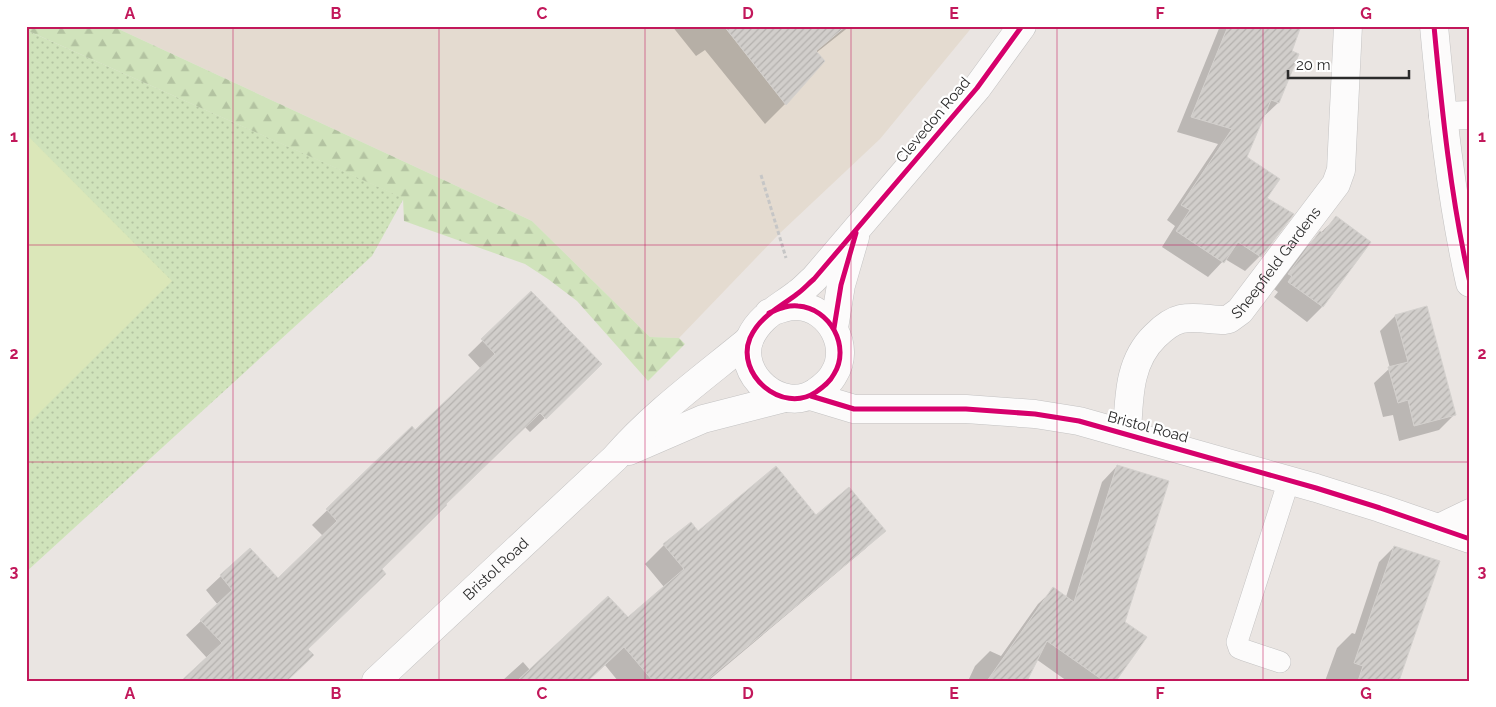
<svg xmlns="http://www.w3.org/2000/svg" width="1496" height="707" viewBox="0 0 1496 707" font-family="Raleway,sans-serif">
<defs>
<pattern id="green-dots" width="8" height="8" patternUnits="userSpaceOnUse" patternTransform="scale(1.25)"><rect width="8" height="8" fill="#d0e3bb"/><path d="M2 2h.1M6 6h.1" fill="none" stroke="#b3c3a1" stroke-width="1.8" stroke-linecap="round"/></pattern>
<pattern id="forest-firs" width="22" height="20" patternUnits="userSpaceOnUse" patternTransform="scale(1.25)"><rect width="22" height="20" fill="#d0e3bb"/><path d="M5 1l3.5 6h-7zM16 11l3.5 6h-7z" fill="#b3c3a1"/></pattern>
<pattern id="building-hatch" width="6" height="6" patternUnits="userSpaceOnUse" patternTransform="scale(1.25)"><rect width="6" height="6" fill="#d1cecb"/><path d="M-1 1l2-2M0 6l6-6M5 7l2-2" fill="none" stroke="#b4b1ae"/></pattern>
</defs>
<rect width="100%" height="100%" fill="#eae5e2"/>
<path fill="#e4dbd0" d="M112 26H973L880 139 779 234 679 338 650 337 532 221Z"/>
<path fill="url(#green-dots)" d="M26 30 404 198 372 256 26 572Z"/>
<path fill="url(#forest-firs)" d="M26 26H112L532 221 650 337 679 338 685 344 648 381 577 301 548 279 525 264 404 221 403 198 26 30Z"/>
<path fill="#dbe7b9" d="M26 134 172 281 26 426Z"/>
<g fill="#0003">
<path d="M672 26H850L816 53 785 104 765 124 705 50 696 56Z"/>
<path d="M1220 26H1289L1290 51 1298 55 1278 103 1262 118 1246 158 1265 198 1260 256 1245 271 1225 259 1208 277 1162 247 1175 226 1167 220 1218 144 1177 132Z"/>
<path d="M1336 218 1369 243 1322 307 1307 322 1274 297 1278 292 1274 289 1305 248Z"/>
<path d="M531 293 586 379 530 432 525 427 445 504 207 658 186 635 218 605 206 590 250 549 278 580 323 536 312 525 412 428 415 431 481 369 468 355Z"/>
<path d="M1395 316 1455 414 1439 430 1399 441 1393 415 1383 417 1374 383 1390 368 1380 331Z"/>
<path d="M1117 466 1124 622 1114 681H1067L1036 659 1026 681H968L975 666 990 651 1001 656 1038 604 1054 589 1066 597 1102 482Z"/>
<path d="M816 517 884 531 865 549 708 681H618L605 665 587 681H502L523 662 530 670 628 619 664 587 645 564 664 545 691 524 698 533Z"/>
<path d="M1394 547 1396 681H1325L1337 648 1352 633 1355 634 1379 562Z"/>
</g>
<g fill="url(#building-hatch)" stroke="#d4d1ce">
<path d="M724 26H846L816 51 825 61 786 105Z"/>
<path d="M1228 26H1301L1292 51 1299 54 1279 103 1271 100 1247 157 1280 179 1267 198 1294 214 1261 257 1238 242 1224 263 1176 231 1190 210 1181 205 1232 129 1191 117Z"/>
<path d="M1336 216 1371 242 1323 307 1288 282 1292 276 1288 274 1320 231 1323 233Z"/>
<path d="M531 291 602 364 546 419 540 413 446 504 447 505 382 569 386 574 308 649 314 655 287 681H181L222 643 200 620 232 590 220 575 250 548 278 578 337 521 326 509 412 426 415 430 495 354 481 339Z"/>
<path d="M1427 306 1456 415 1414 426 1408 400 1398 403 1388 367 1408 362 1395 315Z"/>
<path d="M1117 465 1169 481 1125 622 1147 637 1116 681H1104L1047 641 1027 681H987L1053 587 1074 602Z"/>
<path d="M776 466 816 515 849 487 886 531 706 681H653L624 647 588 681H517L608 596 628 617 684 569 663 544 691 522 698 531Z"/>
<path d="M1394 546 1440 561 1399 681H1358L1363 666 1354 663Z"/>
</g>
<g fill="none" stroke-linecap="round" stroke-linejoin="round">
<g stroke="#c3c2c2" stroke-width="22">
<path id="service" d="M1280 662 1244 650 1239 648 1237 642 1289 480"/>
</g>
<g stroke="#c3c2c2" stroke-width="29">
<g id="minor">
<path d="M1443 116 1470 115"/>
<path id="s1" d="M1127 434C1129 399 1128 362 1155 336 1162 329 1172 321 1181 319 1195 316 1211 320 1224 320L1229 319 1240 311 1336 184 1341 170 1348 26"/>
<path d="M1439 528 1470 513"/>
</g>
</g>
<g stroke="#c3c2c2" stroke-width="29">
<g id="secondary">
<path d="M1434 26C1442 112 1451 199 1470 283"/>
<path d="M769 313C779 309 787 305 798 306 830 308 851 347 834 374 830 382 823 387 816 392 782 415 735 374 750 338 760 316 779 308 797 294 803 290 808 284 814 279L977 88 1022 26"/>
<path d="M834 328 841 285 855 237"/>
<path d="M811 396 854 409H966L1035 414 1079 421 1316 488 1380 508 1470 539"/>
<path d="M629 451 703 419 785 398"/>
<path id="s2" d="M376 681 615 458C654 413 703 378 749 340"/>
</g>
</g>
<path stroke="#c6c6c6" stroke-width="3" stroke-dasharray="4 2.5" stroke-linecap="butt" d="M761 175 786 258"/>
<use href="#service" stroke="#fcfbfb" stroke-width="21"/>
<use href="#minor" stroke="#fcfbfb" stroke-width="28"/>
<use href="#secondary" stroke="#fcfbfb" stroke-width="28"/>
<g stroke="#fff" stroke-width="8">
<g id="cycleway">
<path d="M1434 26C1442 112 1451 199 1470 283"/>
<path d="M769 313C779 309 787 305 798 306 830 308 851 347 834 374 830 382 823 387 816 392 782 415 735 374 750 338 760 316 779 308 797 294 803 290 808 284 814 279L977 88 1022 26"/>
<path d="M834 328 841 285 856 233"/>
<path d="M811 396 854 409H966L1035 414 1079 421 1316 488 1380 508 1470 539"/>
</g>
</g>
<use href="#cycleway" stroke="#d6006c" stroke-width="5"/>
</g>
<path fill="none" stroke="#c2185b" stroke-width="1" stroke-opacity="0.55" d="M233 26V681M439 26V681M645 26V681M851 26V681M1057 26V681M1263 26V681M26 245H1470M26 462H1470"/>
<g text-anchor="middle" stroke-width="4.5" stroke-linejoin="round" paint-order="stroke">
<g font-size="15" fill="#2b2b2b" stroke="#fff">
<text transform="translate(933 120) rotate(-50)" y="5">Clevedon Road</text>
<text dy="5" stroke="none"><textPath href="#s1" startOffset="258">Sheepfield Gardens</textPath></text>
<text transform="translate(1148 427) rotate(15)" y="5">Bristol Road</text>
<text dy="5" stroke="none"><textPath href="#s2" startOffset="164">Bristol Road</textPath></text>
</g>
</g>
<rect width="1496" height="707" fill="none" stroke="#ffffff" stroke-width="55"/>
<path d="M1288 70v8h121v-8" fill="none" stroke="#2b2b2b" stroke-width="2.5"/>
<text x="1296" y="70" font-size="15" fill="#2b2b2b" stroke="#ffffff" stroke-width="4" paint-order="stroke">20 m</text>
<rect x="28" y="28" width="1440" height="652" fill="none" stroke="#c2185b" stroke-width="2"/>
<g font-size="16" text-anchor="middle" font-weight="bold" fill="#c2185b">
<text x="130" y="19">A</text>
<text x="336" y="19">B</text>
<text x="542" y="19">C</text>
<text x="748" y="19">D</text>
<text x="954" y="19">E</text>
<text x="1160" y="19">F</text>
<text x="1366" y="19">G</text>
<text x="14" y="142">1</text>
<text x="1482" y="142">1</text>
<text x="14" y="359">2</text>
<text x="1482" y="359">2</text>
<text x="14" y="577">3</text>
<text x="1482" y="577">3</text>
<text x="130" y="699">A</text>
<text x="336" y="699">B</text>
<text x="542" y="699">C</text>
<text x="748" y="699">D</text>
<text x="954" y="699">E</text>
<text x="1160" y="699">F</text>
<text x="1366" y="699">G</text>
</g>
</svg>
